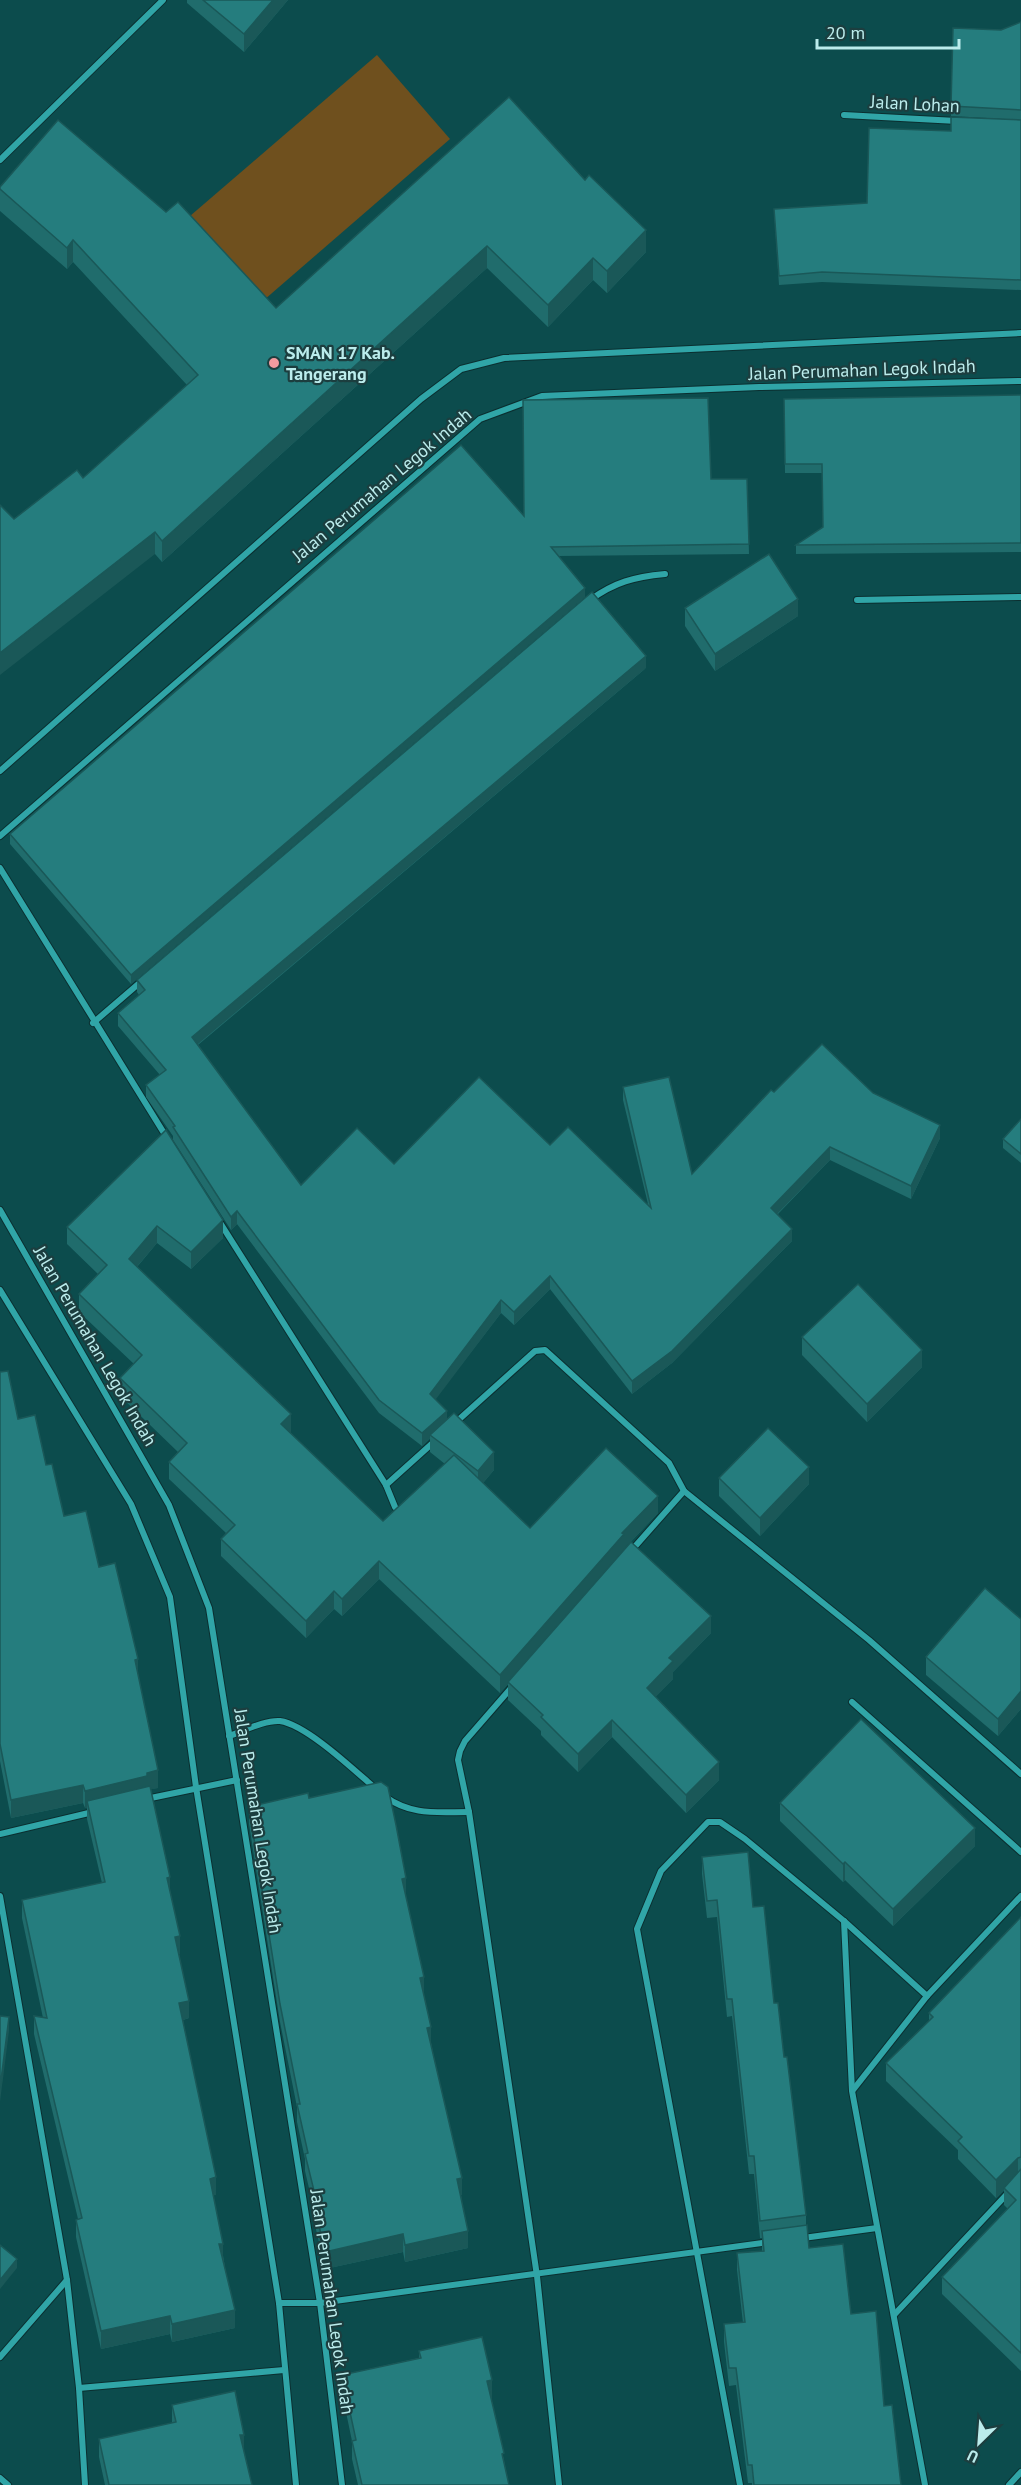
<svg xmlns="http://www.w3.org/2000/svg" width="1021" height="2485" viewBox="0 0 1021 2485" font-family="'PT Sans',sans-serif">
<rect width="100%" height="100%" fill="#0c4c4d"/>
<path fill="#6f501e" d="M377 55 450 139 264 300 190 216Z"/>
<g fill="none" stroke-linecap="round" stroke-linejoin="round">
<g stroke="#0b2f30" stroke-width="8">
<g id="street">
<path d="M844 115 957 121"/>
<path d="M0 160 163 0"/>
<path d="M590 600C615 582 634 577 665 574"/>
<path d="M857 600 1021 597"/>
<path d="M0 771 421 399 461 369 504 358 1021 333"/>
<path d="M0 836 480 419 542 396 759 387 1021 381"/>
<path d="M0 868 167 1138"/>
<path d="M93 1023 143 980"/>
<path d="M0 1210 169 1505 209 1608 320 2303 342 2485"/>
<path d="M219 1221 386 1485 395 1507"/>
<path d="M0 1290 131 1504 170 1597 196 1787 279 2303 296 2485"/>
<path d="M455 1423 535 1351 545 1350 669 1463 684 1491 869 1640 1021 1774"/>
<path d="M386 1485 436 1440"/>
<path d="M631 1551 684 1491"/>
<path d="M512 1687 465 1741 460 1751 458 1760 469 1812 537 2276 559 2485"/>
<path d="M852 1702 1021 1852"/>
<path d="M229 1736C244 1731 264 1720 280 1721 307 1725 355 1771 376 1789"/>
<path d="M384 1796C412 1816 436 1812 469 1812"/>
<path d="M146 1799 237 1780"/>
<path d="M0 1834 93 1812"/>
<path d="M0 1896 67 2280 79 2388 85 2485"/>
<path d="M844 1921 852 2091 925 2485"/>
<path d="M853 2090 927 1996 1021 1896"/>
<path d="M803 2238 877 2228"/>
<path d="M279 2303H320L769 2242"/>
<path d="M894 2315 1008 2193"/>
<path d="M0 2357 67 2280"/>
<path d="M79 2388 284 2370"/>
<path d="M0 2478 8 2485"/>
<path d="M740 2485 637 1929 661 1871 708 1822H720L745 1839 844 1921 927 1996"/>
<path d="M1009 2485 1021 2472"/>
</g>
</g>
<use href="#street" stroke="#30a5a7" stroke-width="6"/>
</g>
<g fill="#206c6c">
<path d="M187 0H288L244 52 187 3Z"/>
<path d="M1021 22V120L951 116 953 28 1001 30Z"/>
<path d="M509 97 646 252 607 293 593 280 548 327 487 268 162 562 155 554 14 519 83 478 187 385 73 262 67 269 0 211V187L276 308Z"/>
<path d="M1021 120V290L822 282 779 285 774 209 867 203 951 131Z"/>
<path d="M1021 395V552L796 554V545L823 527 822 473H785L784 399Z"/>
<path d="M711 479H747L749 554 558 556 585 597 131 984 10 844V834L524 516Z"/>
<path d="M685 608 798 616 715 671 685 626Z"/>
<path d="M646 668 198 1045 301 1185 394 1164 550 1145 648 1204 623 1100V1087L692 1174 774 1092 873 1093 940 1138 911 1199 830 1160 778 1214 792 1241 672 1363 632 1394 550 1289 514 1325 501 1313 435 1399 447 1420 494 1470 483 1483 530 1528 658 1513 624 1549V1550L711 1633 673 1672V1679L655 1697 719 1780 686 1813 612 1737 578 1772 541 1735V1731L508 1700V1684L500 1693 379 1579 342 1616 334 1609 306 1638 221 1556V1539L226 1533 169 1479V1462L178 1452 120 1396V1378L134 1364 79 1312V1294L98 1274 67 1244V1227L166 1130 223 1238 191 1269 157 1243 137 1267 290 1433 383 1521 445 1464 430 1452V1438L422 1446 379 1413 237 1224 231 1230 173 1140V1136L146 1097V1085L160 1075 118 1026V1013L139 995 137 992V980Z"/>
<path d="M1021 1119V1163L1003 1148V1139Z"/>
<path d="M802 1337 922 1367 867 1422 802 1355Z"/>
<path d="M0 1372 18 1419 46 1465 64 1516 99 1567 138 1674 158 1788 150 1789 170 1891 180 1953 179 1954 189 2018 183 2020 216 2195H213L235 2328 172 2342 170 2334 101 2349 76 2237V2220L78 2219 34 2034V2016L43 2018 22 1918V1900L102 1883 87 1819V1808H85L83 1803 11 1818 0 1761Z"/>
<path d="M719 1478 809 1484 760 1536 719 1496Z"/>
<path d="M1021 1619V1709L998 1736 926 1675V1657Z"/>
<path d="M780 1803 975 1846 893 1926 845 1880 843 1882 780 1821Z"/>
<path d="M249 1807 406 1896 424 1995H423L431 2043 462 2195H461L468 2248 405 2262 403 2252 325 2269 315 2225V2214L305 2171V2159L297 2122V2107L280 2022 249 1824Z"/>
<path d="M702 1857 753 1907 784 2057 806 2215V2225L809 2248 851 2314 884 2406 901 2485H752V2483H748L736 2385 729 2386 724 2342V2324L743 2323 737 2270V2253L762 2251V2238H760L754 2174H749L732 2016 727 2017 717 1917 707 1918 702 1874Z"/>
<path d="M1021 1917V2371L942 2294V2277L1008 2209 1004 2205V2190L996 2198 958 2159V2150L886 2081V2063L929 2021V2013Z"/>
<path d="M419 2351 492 2398H491L509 2485H358L352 2459V2441L342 2393V2375L419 2358Z"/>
<path d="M172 2405 244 2452 252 2485H105L99 2457V2439L172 2423Z"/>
</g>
<g fill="#1a5858">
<path d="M273 0H288L244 52V34Z"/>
<path d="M646 230V252L607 293V271Z"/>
<path d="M73 240V262L67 269V248Z"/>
<path d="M487 246V268L162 562V541Z"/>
<path d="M593 258V280L548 327V305Z"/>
<path d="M155 532V554L0 675V653Z"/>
<path d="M585 588V597L131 984V975Z"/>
<path d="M798 599V616L715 671V654Z"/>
<path d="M646 656V668L192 1049V1037Z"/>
<path d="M940 1125V1138L911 1199V1186Z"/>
<path d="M830 1147V1160L771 1220V1208Z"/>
<path d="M237 1211V1224L231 1230V1217Z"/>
<path d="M223 1220V1238L191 1269V1252Z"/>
<path d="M157 1226V1243L129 1276V1259Z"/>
<path d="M792 1229V1241L672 1363 632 1394V1381Z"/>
<path d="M550 1276V1289L514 1325V1312Z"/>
<path d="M501 1300V1313L430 1407V1394Z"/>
<path d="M922 1350V1367L867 1422V1404Z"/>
<path d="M447 1411V1423L430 1435V1438L422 1446V1433Z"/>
<path d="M291 1414V1432L281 1441V1424Z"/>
<path d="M494 1452V1470L478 1489V1471Z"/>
<path d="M809 1467V1484L760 1536V1518Z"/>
<path d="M658 1496V1513L624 1549V1552L500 1693V1675L622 1533Z"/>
<path d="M379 1561V1579L342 1616V1599Z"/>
<path d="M334 1591V1609L306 1638V1621Z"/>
<path d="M711 1616V1633L673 1672V1679L647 1706V1688L669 1658Z"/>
<path d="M138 1659V1677L135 1660Z"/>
<path d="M1021 1691V1709L998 1736V1719Z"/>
<path d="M612 1720V1737L578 1772V1754Z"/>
<path d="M719 1762V1780L686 1813V1795Z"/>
<path d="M158 1770V1788L87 1801V1808H85V1791Z"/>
<path d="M83 1785V1803L11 1818V1800Z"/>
<path d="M975 1828V1846L893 1926V1909Z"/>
<path d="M845 1862V1880L843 1882V1864Z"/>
<path d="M170 1877V1894L167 1878Z"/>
<path d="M406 1878V1896L402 1879Z"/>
<path d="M180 1936V1953L175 1954V1937Z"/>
<path d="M424 1977V1995L420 1996V1978Z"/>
<path d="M189 2001V2018L179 2021V2003Z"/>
<path d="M9 2017V2031L0 2102V2088Z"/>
<path d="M431 2027V2045L427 2028Z"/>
<path d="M1018 2158V2175L1004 2188V2190L996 2198V2180Z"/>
<path d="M216 2177V2195L210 2196V2179Z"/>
<path d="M462 2178V2195L457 2196V2179Z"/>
<path d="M468 2231V2248L405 2262V2245Z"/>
<path d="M403 2234V2252L325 2269V2252Z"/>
<path d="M219 2244H223V2261Z"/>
<path d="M17 2259V2268L0 2289V2280Z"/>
<path d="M235 2310V2328L172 2342V2324Z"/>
<path d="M170 2316V2334L101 2349V2331Z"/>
<path d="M492 2380V2398L487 2399V2381Z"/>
<path d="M240 2435H244V2452Z"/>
</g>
<g fill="#257d7e" stroke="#1a5858" stroke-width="1.5">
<path d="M203 0H273L244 34Z"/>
<path d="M1021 22V110L951 106 953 28 1001 30Z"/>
<path d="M509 97 585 180 589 175 646 230 607 271 593 258 548 305 487 246 162 541 155 532 0 653V505L14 519 77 470 83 478 198 375 73 240 67 248 0 189V187L58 120 166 212 178 202 276 308Z"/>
<path d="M951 117 1021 120V280L822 272 779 276 774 209 867 203 869 128 951 131Z"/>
<path d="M1021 395V543L796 545 823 527 822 464H785L784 399Z"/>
<path d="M708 398 711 479H747L749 544 551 547 585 588 131 975 10 834 461 445 524 516 523 400Z"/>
<path d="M769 554 798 599 715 654 685 608Z"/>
<path d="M592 592 646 656 192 1037 301 1185 357 1128 394 1164 479 1077 550 1145 568 1127 651 1208 623 1087 669 1077 692 1174 771 1090 774 1092 822 1044 873 1093 940 1125 911 1186 830 1147 771 1208 792 1229 672 1351 632 1381 550 1276 514 1312 501 1300 430 1394 447 1411 422 1433 379 1400 237 1211 231 1217 173 1127 175 1126 146 1085 166 1070 118 1013 145 990 137 980Z"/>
<path d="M1021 1119V1154L1003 1139Z"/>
<path d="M166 1130 223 1220 191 1252 157 1226 129 1259 291 1414 281 1424 383 1521 454 1455 530 1528 606 1448 658 1496 622 1533 624 1534 500 1675 379 1561 342 1599 334 1591 306 1621 221 1539 235 1525 169 1462 187 1443 120 1378 142 1355 79 1294 107 1265 67 1227Z"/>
<path d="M858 1284 922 1350 867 1404 802 1337Z"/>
<path d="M8 1371 18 1419 35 1415 46 1465 52 1464 64 1516 86 1511 99 1567 115 1563 138 1659 135 1660 158 1770 147 1773V1776L85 1791 83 1785 11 1800 0 1744V1372Z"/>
<path d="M454 1413 494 1452 478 1471 430 1435Z"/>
<path d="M768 1428 809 1467 760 1518 719 1478Z"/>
<path d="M631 1542 711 1616 669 1658 673 1661 647 1688 719 1762 686 1795 612 1720 578 1754 541 1717 543 1715 508 1682Z"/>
<path d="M985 1588 1021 1619V1691L998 1719 926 1657Z"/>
<path d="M861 1719 975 1828 893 1909 845 1862 843 1864 780 1803Z"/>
<path d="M381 1782 388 1787 396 1825 406 1878 402 1879 424 1977 420 1978 431 2027 427 2028 462 2178 457 2179 468 2231 405 2245 403 2234 325 2252 315 2208 318 2207 305 2154 308 2153 297 2104H300L280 2004 249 1807 308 1793 309 1798Z"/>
<path d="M150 1786 170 1877 167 1878 180 1936 175 1937 189 2001 179 2003 216 2177 210 2179 223 2244H219L235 2310 172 2324 170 2316 101 2331 76 2220 82 2218 34 2016 47 2018 22 1900 105 1882 87 1801Z"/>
<path d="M748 1852 753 1907 764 1906 774 2003H778L784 2057H787L806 2215 760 2221 754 2156H749L732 1999H727L717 1900 707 1901 702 1857Z"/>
<path d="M1021 1917V2157L1018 2158 996 2180 958 2141 962 2137 886 2063 933 2017 929 2013Z"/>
<path d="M0 2016 9 2017 0 2088Z"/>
<path d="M1021 2169V2353L942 2277 1016 2200 1004 2188Z"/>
<path d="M807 2225 809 2248 843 2244 851 2314 876 2311 884 2406 892 2405 901 2485H754L752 2465H748L736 2368H729L724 2324 745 2322 737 2253 764 2251 762 2231Z"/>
<path d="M0 2245 17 2259 0 2280Z"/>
<path d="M482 2337 492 2380 487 2381 504 2453 502 2454 509 2485H362L352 2441 356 2440 342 2375 421 2358 419 2351Z"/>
<path d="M235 2391 244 2435H240L252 2485H109L99 2439 176 2422 172 2405Z"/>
</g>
<circle fill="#f49b9f" stroke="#1c3e3f" stroke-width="2" cx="274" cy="363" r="6"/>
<g text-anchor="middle" stroke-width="4.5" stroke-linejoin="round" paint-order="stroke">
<g font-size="18" fill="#bbecec" stroke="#1c3e3f">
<text transform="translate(915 104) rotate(3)" y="6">Jalan Lohan</text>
<text transform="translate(862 370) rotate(-2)" y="6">Jalan Perumahan Legok Indah</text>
<text transform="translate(382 485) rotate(-40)" y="6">Jalan Perumahan Legok Indah</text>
<text transform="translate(95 1346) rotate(60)" y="6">Jalan Perumahan Legok Indah</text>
<text transform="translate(258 1821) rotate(81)" y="6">Jalan Perumahan Legok Indah</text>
<text transform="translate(332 2302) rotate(82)" y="6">Jalan Perumahan Legok Indah</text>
</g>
<g font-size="18" font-weight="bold" fill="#bbecec" stroke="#1c3e3f" text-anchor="start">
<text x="286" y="359">SMAN 17 Kab.<tspan x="286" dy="21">Tangerang</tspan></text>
</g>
</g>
<g transform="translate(979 2443) rotate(205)" stroke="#1c3e3f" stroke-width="4.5" paint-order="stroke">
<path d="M0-4.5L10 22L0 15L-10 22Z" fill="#bbecec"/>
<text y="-9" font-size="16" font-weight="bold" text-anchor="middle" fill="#bbecec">U</text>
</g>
<path d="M817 39v9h142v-9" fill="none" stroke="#bbecec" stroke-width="3"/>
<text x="826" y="39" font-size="18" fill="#bbecec" stroke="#1c3e3f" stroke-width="4.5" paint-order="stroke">20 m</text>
</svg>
